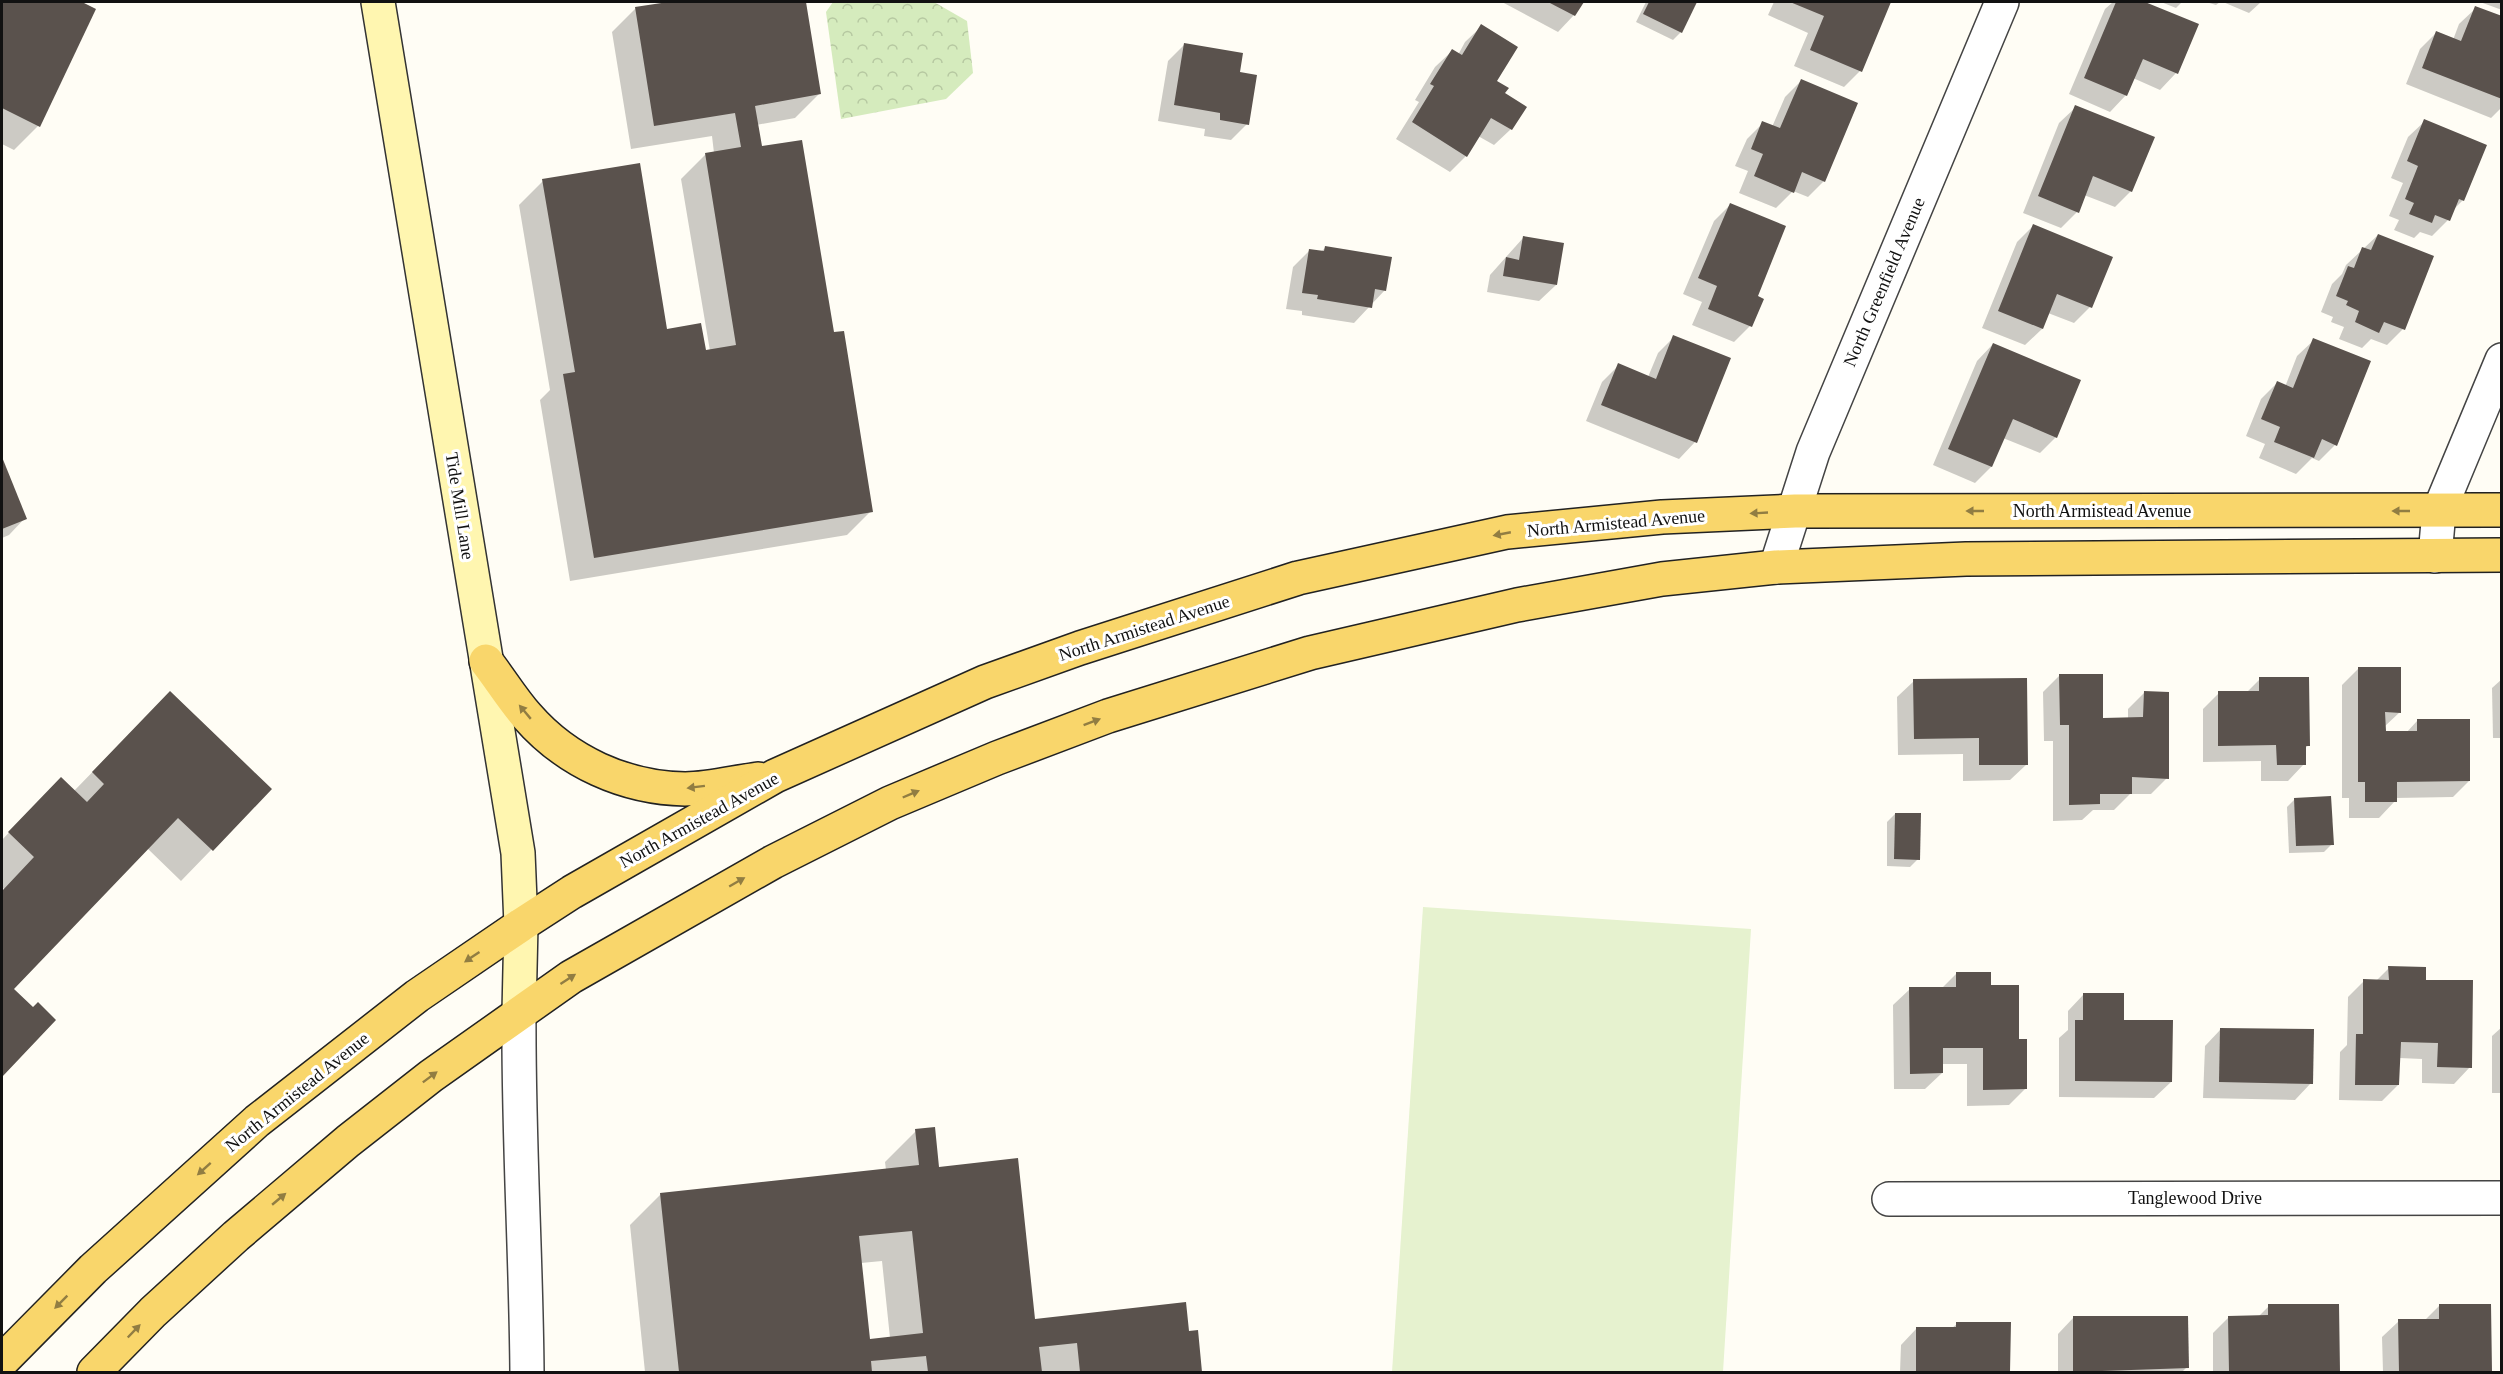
<svg xmlns="http://www.w3.org/2000/svg" width="2503" height="1374" viewBox="0 0 2503 1374" font-family="Georgia,serif">
<defs>
<pattern id="park-crowns" width="20" height="18" patternUnits="userSpaceOnUse" patternTransform="scale(1.5)"><rect width="20" height="18" fill="#d5ebbd"/><path d="M2 6a3 3 0 1 1 6 0M12 15a3 3 0 1 1 6 0" fill="none" stroke="#b6c8a1"/></pattern>
</defs>
<rect width="100%" height="100%" fill="#fffdf5"/>
<path fill="url(#park-crowns)" d="M833 2H934L967 21 973 73 946 99 841 119 826 12Z"/>
<path fill="#e6f2cf" d="M1423 907 1751 929 1723 1372H1392Z"/>
<g fill="#0003" fill-rule="evenodd">
<path d="M2 2H78L94 9 38 126 14 150 2 144Z"/>
<path d="M677 2H804L819 94 795 118 756 125 760 148 833 334 871 511 847 535 570 581 540 400 550 390 519 205 543 181 665 331 704 351H710L681 179 706 154 714 153 712 136 631 149 612 32 636 8Z"/>
<path d="M1502 2H1582L1574 15 1558 32Z"/>
<path d="M1646 2H1695L1681 32 1673 40 1636 22Z"/>
<path d="M1774 2H1889L1860 71 1844 87 1794 66 1808 33 1768 15Z"/>
<path d="M2113 2H2141L2197 25 2176 73 2160 90 2133 78 2126 95 2110 112 2069 94 2105 9Z"/>
<path d="M2161 2H2182L2176 8Z"/>
<path d="M2206 2H2220L2216 5Z"/>
<path d="M2223 2H2261L2249 13Z"/>
<path d="M2480 2H2502V10Z"/>
<path d="M2476 8 2502 18V107L2491 118 2406 84 2420 49 2436 33 2453 40 2459 24Z"/>
<path d="M1482 26 1495 81 1503 93 1511 129 1494 145 1478 136 1466 156 1450 172 1396 139 1419 102 1415 100 1435 67 1452 51 1458 55 1465 42Z"/>
<path d="M1185 44 1238 74 1247 124 1231 140 1204 136 1205 129 1158 121 1168 61Z"/>
<path d="M1801 81 1824 181 1808 197 1793 191 1776 208 1739 193 1748 171 1735 166 1747 139 1763 123 1772 127 1785 97Z"/>
<path d="M2076 107 2131 191 2115 207 2084 195 2077 212 2061 228 2023 213 2059 123Z"/>
<path d="M2425 121 2463 200 2453 210 2448 220 2432 236 2420 232 2414 238 2394 230 2399 220 2389 216 2403 183 2391 178 2408 137Z"/>
<path d="M1730 205 1756 296 1750 326 1734 342 1692 325 1702 302 1683 294 1714 221Z"/>
<path d="M2033 226 2090 307 2074 323 2048 313 2042 329 2025 345 1982 328 2017 242Z"/>
<path d="M2378 235 2403 329 2387 345 2371 339 2362 348 2339 339 2344 327 2331 322 2333 317 2321 312 2332 284 2342 274 2346 265Z"/>
<path d="M1523 238 1556 285 1539 301 1487 292 1490 275Z"/>
<path d="M1325 248 1385 290 1354 323 1302 315V311L1286 309 1293 267 1310 250 1321 252Z"/>
<path d="M1674 337 1729 359 1695 442 1679 459 1586 421 1602 382 1619 365 1648 377 1658 353Z"/>
<path d="M2314 340 2335 445 2319 461 2312 458 2296 474 2259 458 2265 444 2246 436 2261 399 2277 383 2285 387 2297 356Z"/>
<path d="M1993 344 2056 437 2040 453 2003 438 1991 467 1975 483 1933 465 1977 361Z"/>
<path d="M2 461 25 518 9 535 2 538Z"/>
<path d="M2358 669 2400 712 2384 727V733H2406L2417 721 2469 781 2453 797 2395 798V801L2379 818H2349V798H2342V685Z"/>
<path d="M2060 675 2102 720 2128 719V709L2144 693 2167 778 2151 794H2130L2114 810H2093L2082 820 2053 821V741H2044L2043 692Z"/>
<path d="M2260 679 2309 745 2304 749V764L2288 781H2261V761L2203 762V709L2219 693H2246Z"/>
<path d="M2502 679V738H2493L2492 688Z"/>
<path d="M1914 681 2027 764 2010 780 1963 781V754L1898 755 1897 697Z"/>
<path d="M139 724 270 789 181 881 147 848 12 990 33 1009 54 1020 2 1075V892L4 889 2 887V840L30 810 74 791Z"/>
<path d="M2295 799 2332 844 2324 852 2289 853 2287 807Z"/>
<path d="M1895 814 1918 859 1910 867 1887 866V822Z"/>
<path d="M2389 968 2470 1067 2454 1084 2422 1083V1059L2399 1058 2398 1085 2382 1101 2339 1100 2340 1052 2347 1045 2348 997 2364 981H2376Z"/>
<path d="M1956 974 1990 987 2018 1041 2025 1089 2009 1105 1967 1106V1064H1942V1073L1925 1089H1894L1893 1005 1910 989H1941Z"/>
<path d="M2084 994 2123 1021 2171 1082 2154 1098 2059 1097V1038L2068 1030V1011Z"/>
<path d="M2502 1027V1093H2492V1036Z"/>
<path d="M2221 1029 2311 1083 2295 1100 2203 1098 2205 1046Z"/>
<path d="M916 1131 1034 1320 1196 1332 1201 1372H645L630 1225 661 1194 886 1170 885 1162ZM882 1261 890 1338 869 1340 861 1263Z"/>
<path d="M2269 1306H2338V1372H2213V1333L2229 1317H2258Z"/>
<path d="M2439 1306H2490V1372H2383L2382 1337 2399 1321 2425 1320Z"/>
<path d="M2074 1317 2187 1367 2182 1372H2058V1334Z"/>
<path d="M1957 1324H2009V1372H1900L1901 1345 1917 1328H1952Z"/>
</g>
<g fill="#5a524d" fill-rule="evenodd">
<path d="M2 2H82L96 9 40 127 2 108Z"/>
<path d="M668 2H806L821 94 755 106 762 146 802 140 834 332 844 331 873 512 594 558 563 374 575 372 542 179 640 163 667 329 701 323 706 350 736 345 705 153 741 147 735 113 654 126 635 7Z"/>
<path d="M1548 2H1584L1575 16Z"/>
<path d="M1649 2H1697L1682 33 1643 14Z"/>
<path d="M1790 2H1891L1862 72 1810 50 1824 16Z"/>
<path d="M2116 2H2145L2199 24 2178 74 2143 59 2127 96 2084 78Z"/>
<path d="M2475 6 2502 16V99L2422 68 2436 31 2461 41Z"/>
<path d="M1481 24 1518 47 1497 81 1509 88 1505 93 1527 107 1512 130 1491 118 1467 157 1412 122 1434 86 1430 84 1452 49 1462 55Z"/>
<path d="M1184 43 1243 53 1240 72 1257 75 1249 125 1220 120V113L1174 105Z"/>
<path d="M1801 79 1858 103 1825 182 1802 172 1794 193 1754 176 1763 154 1751 149 1762 121 1780 128Z"/>
<path d="M2075 105 2155 137 2132 192 2093 176 2079 213 2038 196Z"/>
<path d="M2424 119 2487 145 2464 201 2459 199 2450 221 2435 215 2432 223 2409 214 2414 203 2405 199 2418 166 2407 161Z"/>
<path d="M1730 203 1786 226 1758 296 1764 299 1752 327 1708 309 1717 286 1698 278Z"/>
<path d="M2033 224 2113 257 2092 308 2057 294 2043 329 1998 311Z"/>
<path d="M2378 234 2434 256 2405 330 2384 322 2379 333 2355 322 2359 311 2346 305 2348 301 2336 296 2348 266 2354 268 2362 247 2371 250Z"/>
<path d="M1523 236 1564 243 1557 285 1503 276 1506 257 1519 260Z"/>
<path d="M1325 246 1392 257 1386 291 1375 289 1372 308 1317 299 1318 295 1302 293 1309 249 1324 251Z"/>
<path d="M1673 335 1731 358 1697 443 1601 405 1618 363 1656 379Z"/>
<path d="M2313 338 2371 361 2337 446 2322 439 2314 458 2274 442 2280 427 2261 419 2277 381 2293 388Z"/>
<path d="M1993 343 2081 380 2057 438 2013 419 1992 467 1948 449Z"/>
<path d="M2 457 27 519 2 529Z"/>
<path d="M2358 667H2401V713L2385 712 2386 731H2417V719H2470V781L2397 782V802H2365V782H2358Z"/>
<path d="M2059 674H2103V718L2143 717 2144 691 2169 692V779L2132 777V794H2100V804L2069 805V725H2060Z"/>
<path d="M2259 677H2309L2310 746H2306V765H2277L2276 745 2218 746V691H2259Z"/>
<path d="M2027 678 2028 765H1979V738L1914 739 1913 679Z"/>
<path d="M170 691 272 789 213 851 178 818 14 989 33 1007 38 1002 56 1020 2 1077V891L34 857 8 832 61 777 87 802 104 784 92 772Z"/>
<path d="M2331 796 2334 845 2296 846 2294 798Z"/>
<path d="M1895 813H1921L1920 860 1894 859Z"/>
<path d="M2388 966 2426 967V980H2473L2472 1068 2437 1067 2438 1043 2401 1042 2399 1085H2355L2356 1034H2363V979L2389 980Z"/>
<path d="M1956 972H1991V985H2019V1039H2027V1089L1983 1090V1048H1943V1073L1910 1074 1909 987H1956Z"/>
<path d="M2083 993H2124V1020H2173L2172 1082 2075 1081V1020H2083Z"/>
<path d="M2220 1028 2314 1029 2313 1084 2219 1082Z"/>
<path d="M935 1127 939 1167 1018 1158 1035 1319 1186 1302 1189 1331 1198 1330 1202 1372H1080L1077 1343 1039 1347 1042 1372H928L926 1356 871 1361 872 1372H679L660 1193 919 1165 915 1129ZM912 1231 923 1333 870 1339 859 1236Z"/>
<path d="M2268 1304H2339L2340 1372H2229L2228 1316 2268 1315Z"/>
<path d="M2439 1304H2491L2492 1372H2399L2398 1319H2439Z"/>
<path d="M2073 1316H2188L2189 1368 2073 1372Z"/>
<path d="M1956 1322H2011L2010 1372H1916V1327H1956Z"/>
</g>
<g fill="none" stroke-linecap="round" stroke-linejoin="round">
<g stroke="#444" stroke-width="36">
<g id="street">
<path d="M2435 556 2439 511 2502 360"/>
<path d="M1776 567 1813 452 2002 2"/>
<path d="M519 1012C518 1132 526 1252 527 1372"/>
<path d="M1889 1199 2502 1198"/>
</g>
</g>
<g stroke="#333" stroke-width="36">
<path id="secondary" d="M378 2 518 853 521 925 519 1012"/>
</g>
<g stroke="#222" stroke-width="36">
<g id="primary">
<path d="M486 661C500 679 512 699 527 716 567 762 625 788 685 789 709 789 735 782 758 779"/>
<path d="M2 1361 93 1269 257 1121 417 996 521 925 572 892 775 776 985 682 1080 648 1298 578 1507 532 1662 517 1795 511 2502 510"/>
<path d="M94 1372 153 1312 236 1236 348 1141 431 1076 571 977 773 862 890 803 997 758 1108 716 1310 653 1517 605 1662 579 1776 567 1966 559 2502 555"/>
</g>
</g>
<use href="#street" stroke="#fff" stroke-width="33"/>
<use href="#secondary" stroke="#fff6b0" stroke-width="33"/>
<use href="#primary" stroke="#f9d66b" stroke-width="33"/>
</g>
<defs><path id="oneway-solid" d="M-6-.8H1V-3.2L6.5 0L1 3.2V.8H-6Z" transform="scale(1.5)"/></defs>
<g fill="#917d42">
<use href="#oneway-solid" transform="translate(1975 511) rotate(180)"/>
<use href="#oneway-solid" transform="translate(2401 511) rotate(180)"/>
<use href="#oneway-solid" transform="translate(1759 513) rotate(177)"/>
<use href="#oneway-solid" transform="translate(1502 534) rotate(169)"/>
<use href="#oneway-solid" transform="translate(525 712) rotate(-130)"/>
<use href="#oneway-solid" transform="translate(1092 722) rotate(-21)"/>
<use href="#oneway-solid" transform="translate(696 787) rotate(173)"/>
<use href="#oneway-solid" transform="translate(911 794) rotate(-23)"/>
<use href="#oneway-solid" transform="translate(737 882) rotate(-30)"/>
<use href="#oneway-solid" transform="translate(472 957) rotate(146)"/>
<use href="#oneway-solid" transform="translate(568 979) rotate(-33)"/>
<use href="#oneway-solid" transform="translate(430 1077) rotate(-37)"/>
<use href="#oneway-solid" transform="translate(204 1169) rotate(138)"/>
<use href="#oneway-solid" transform="translate(279 1199) rotate(-40)"/>
<use href="#oneway-solid" transform="translate(61 1302) rotate(135)"/>
<use href="#oneway-solid" transform="translate(134 1331) rotate(-46)"/>
</g>
<g text-anchor="middle" stroke-width="6" stroke-linejoin="round" paint-order="stroke">
<g font-size="18" fill="#111" stroke="#fff">
<text transform="translate(1884 282) rotate(-67)" y="6">North Greenfield Avenue</text>
<text transform="translate(460 506) rotate(81)" y="6">Tide Mill Lane</text>
<text x="2102" y="517">North Armistead Avenue</text>
<text transform="translate(1616 523) rotate(-5)" y="6">North Armistead Avenue</text>
<text transform="translate(1144 628) rotate(-18)" y="6">North Armistead Avenue</text>
<text transform="translate(699 820) rotate(-29)" y="6">North Armistead Avenue</text>
<text transform="translate(297 1092) rotate(-39)" y="6">North Armistead Avenue</text>
<text x="2195" y="1204">Tanglewood Drive</text>
</g>
</g>
<rect width="2503" height="1374" fill="none" stroke="#111111" stroke-width="6"/>
</svg>
